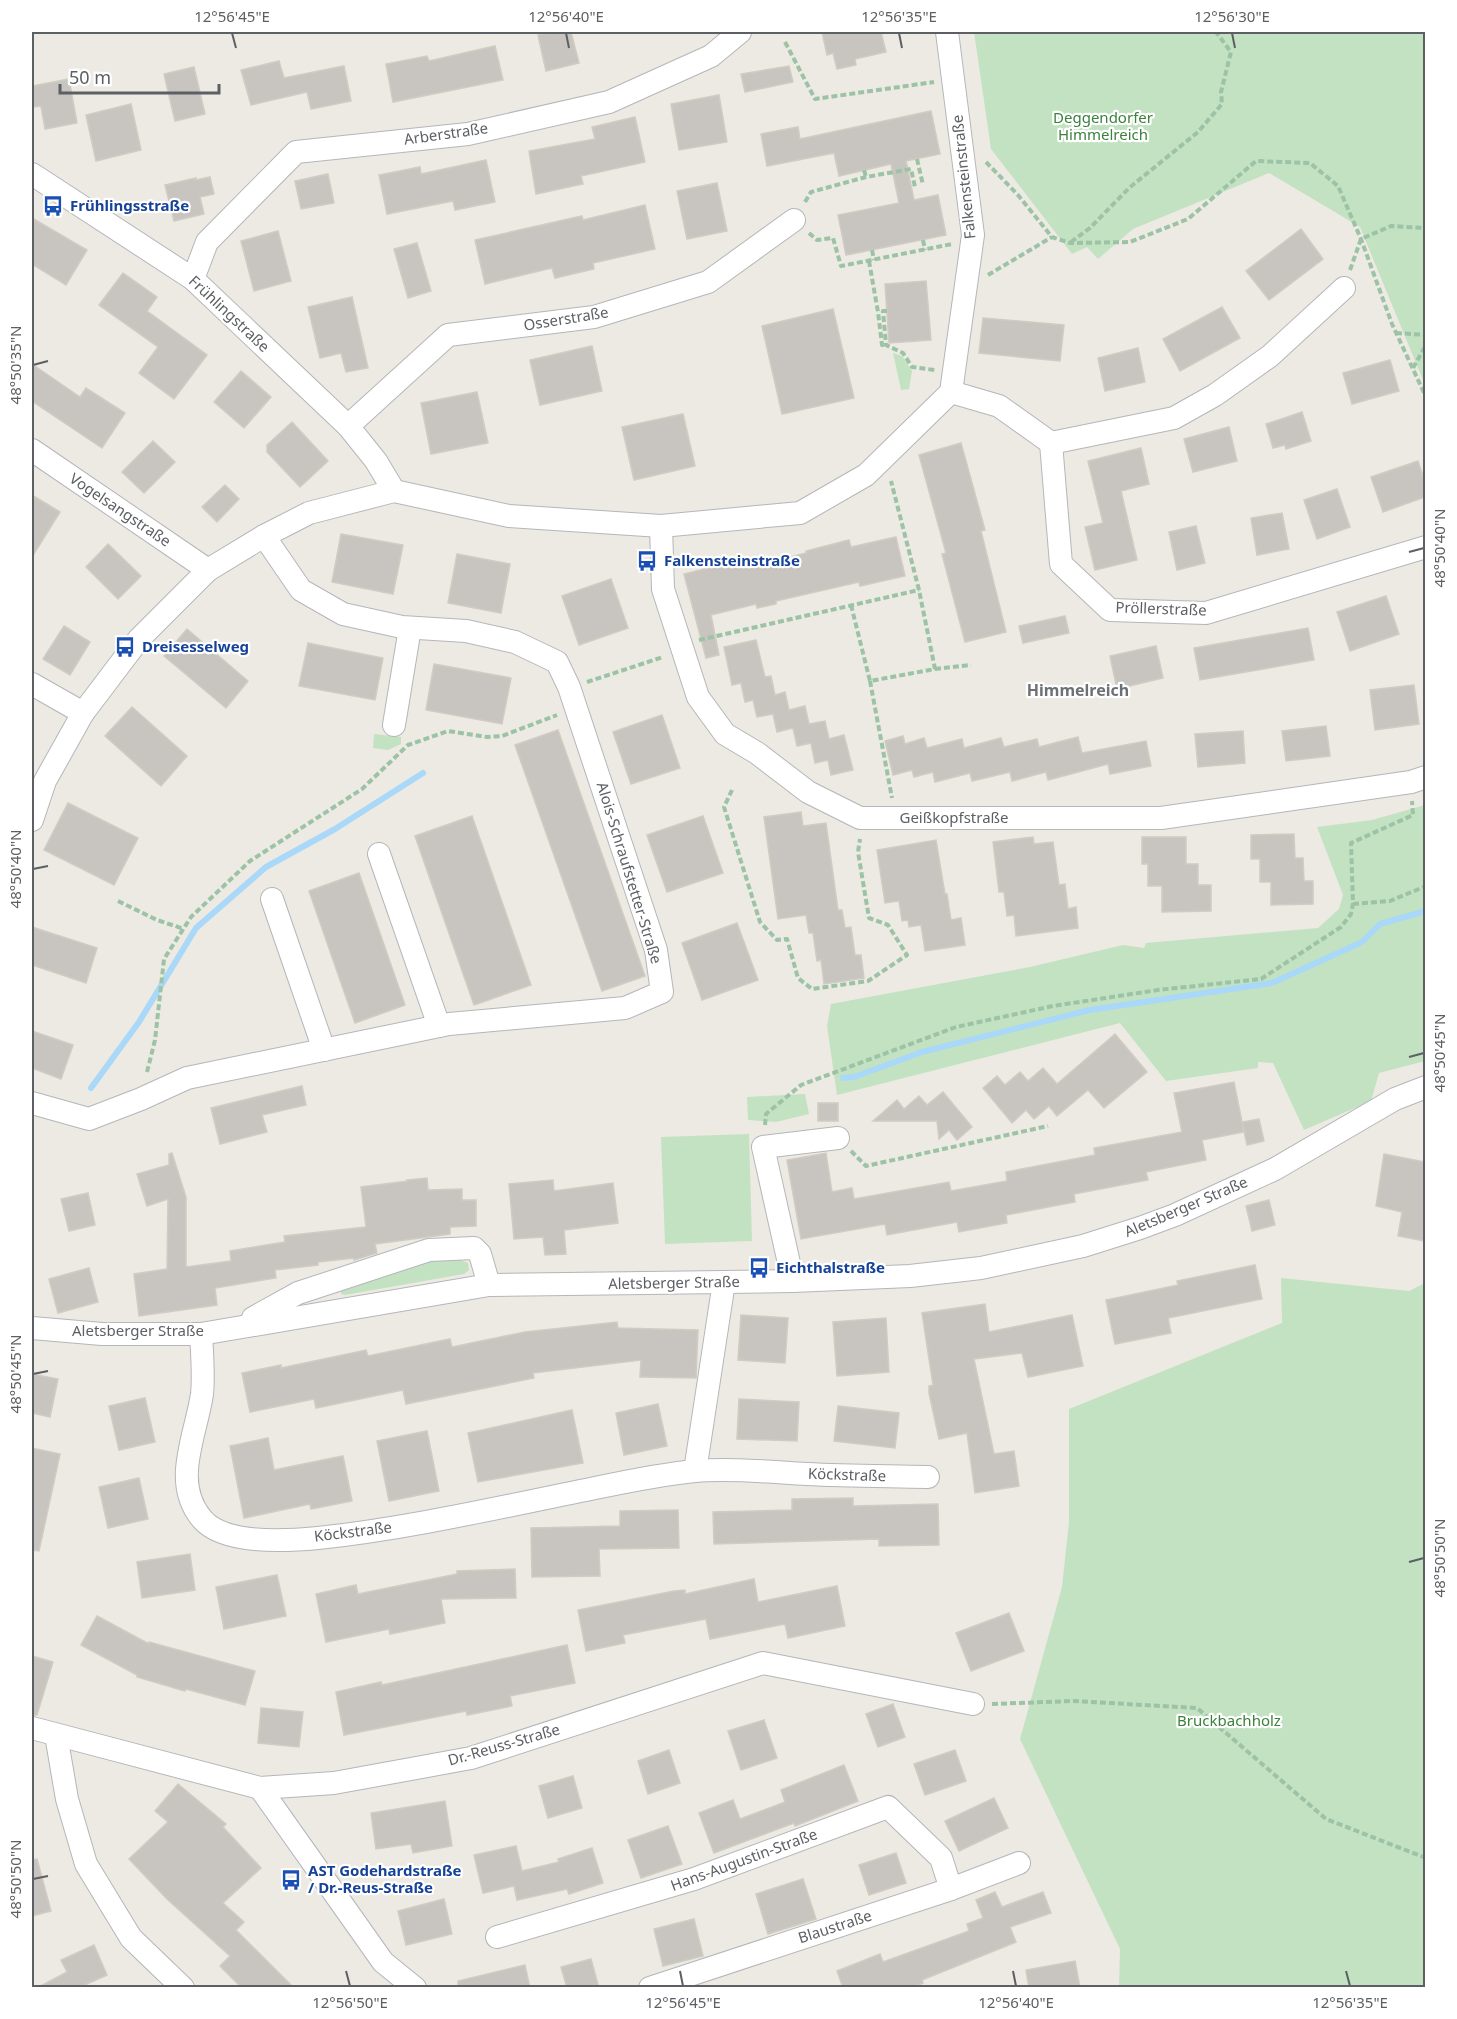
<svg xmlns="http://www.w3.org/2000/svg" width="1457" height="2019" viewBox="0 0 1457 2019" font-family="'Noto Sans',sans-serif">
<rect width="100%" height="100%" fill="#edeae3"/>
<g fill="#c3e2c2">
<path d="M974 32H1425V385L1360 227 1269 173 1133 229 1098 259 1087 247 1072 254 991 149Z"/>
<path d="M893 353 902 356 912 371 909 389 901 390Z"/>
<path d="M374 734 401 737V744L388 750 373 748Z"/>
<path d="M1425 805V1061L1379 1073 1371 1101 1304 1130 1273 1063 1258 1062V1068L1166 1081 1120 1023 837 1095 827 1026 831 1004 1030 967 1123 945 1144 948 1146 943 1318 928 1339 909 1343 895 1317 827 1372 820Z"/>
<path d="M805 1094 809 1114 776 1122 748 1120 747 1097Z"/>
<path d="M749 1134 752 1241 665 1244 661 1137Z"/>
<path d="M453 1257 468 1263 469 1270 464 1274 345 1295 341 1294V1289L422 1260Z"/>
<path d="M1281 1278 1409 1291 1425 1283V1987H1119L1120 1949 1020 1739 1062 1587 1069 1522V1409L1282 1323Z"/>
</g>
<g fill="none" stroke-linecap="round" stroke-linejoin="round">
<g stroke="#a9d8f8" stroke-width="6">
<path d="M843 1078 854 1077 922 1052 1090 1010 1272 983 1362 942 1380 924 1426 911"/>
<path d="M91 1088 139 1022 196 928 266 867 335 829 423 773"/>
</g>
</g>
<g fill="#c8c5c0" stroke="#d1ccc2" stroke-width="1.5">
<path d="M553 32H571L579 63 546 71 538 35Z"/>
<path d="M822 32H881L886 52 855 59 856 65 837 69 833 53 827 55Z"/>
<path d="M495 46 503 80 393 102 386 64 427 56 429 61Z"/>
<path d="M279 61 284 78 344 66 351 101 311 109 307 92 251 105 241 70Z"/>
<path d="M789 66 793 82 745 92 741 74Z"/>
<path d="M194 67 205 114 175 121 164 74Z"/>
<path d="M69 79 77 123 45 129 41 106 33 107 32 86Z"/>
<path d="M719 95 727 142 679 150 671 104Z"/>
<path d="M131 104 141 150 96 161 86 115Z"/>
<path d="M931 111 940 154 906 161 914 200 938 195 946 235 846 255 838 215 899 203 891 164 839 176 834 153 767 166 761 134 798 127 800 139Z"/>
<path d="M635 117 645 162 581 176 583 184 536 194 529 151 595 139 592 127Z"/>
<path d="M486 160 495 202 455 210 453 201 387 214 379 175 420 167 421 174Z"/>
<path d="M328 174 334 203 301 209 295 181Z"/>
<path d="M210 177 214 194 200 197 204 214 174 221 165 185 196 178V180Z"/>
<path d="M717 183 727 231 687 239 677 191Z"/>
<path d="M645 205 655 249 593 263 594 269 555 278 552 268 485 284 475 240 582 216 583 220Z"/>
<path d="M32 218 87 250 66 285 32 264Z"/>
<path d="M1301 229 1323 259 1269 300 1246 271Z"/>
<path d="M278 231 291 281 254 291 241 241Z"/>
<path d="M417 243 431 291 408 298 394 249Z"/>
<path d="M123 273 157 297 147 311 207 355 174 399 139 373 158 347 99 305Z"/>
<path d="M926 281 931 340 889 343 885 284Z"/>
<path d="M352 297 368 368 346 372 341 353 320 358 308 307Z"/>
<path d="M1222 307 1240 338 1180 371 1163 339Z"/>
<path d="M833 309 854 398 782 414 762 326Z"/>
<path d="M983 318 1064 325 1060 361 979 353Z"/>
<path d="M592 346 602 391 540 405 530 360Z"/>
<path d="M1138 348 1145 382 1105 391 1098 358Z"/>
<path d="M1390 360 1399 391 1352 404 1343 373Z"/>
<path d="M32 364 80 397 86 388 125 413 102 448 32 401Z"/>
<path d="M241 371 271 397 244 428 214 402Z"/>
<path d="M477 392 488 443 431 454 421 403Z"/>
<path d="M1302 412 1311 441 1286 449 1285 445 1273 448 1266 424Z"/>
<path d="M683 414 695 466 634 480 622 427Z"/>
<path d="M292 422 328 461 300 487 267 452V445Z"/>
<path d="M1229 427 1237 461 1193 472 1184 439Z"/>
<path d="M153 441 175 462 144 493 122 472Z"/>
<path d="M961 443 985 530 981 531 1006 632 965 642 942 554 946 553 919 455Z"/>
<path d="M1141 448 1149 484 1121 491 1137 560 1095 570 1085 527 1103 523 1088 461Z"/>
<path d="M1418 461 1425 482V497L1383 512 1371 477Z"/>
<path d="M225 485 239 499 217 522 202 507Z"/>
<path d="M1337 489 1350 527 1317 539 1304 500Z"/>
<path d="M32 495 60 512 32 557Z"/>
<path d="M1282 513 1289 549 1257 555 1251 518Z"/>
<path d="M1196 526 1205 563 1177 570 1169 532Z"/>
<path d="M341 534 403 545 393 594 332 582Z"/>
<path d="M896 537 905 576 860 586 859 582 776 601V604L757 608 756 604 711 615 719 655 706 658 684 574 745 559 747 568 806 553V551L849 540 851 547Z"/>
<path d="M108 544 141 576 118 599 86 567Z"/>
<path d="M457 554 510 564 501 613 448 603Z"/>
<path d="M611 579 628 628 579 645 562 596Z"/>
<path d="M1386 596 1399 634 1350 651 1337 612Z"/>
<path d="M1065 616 1069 633 1023 643 1019 626Z"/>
<path d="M64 626 90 642 70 675 43 659Z"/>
<path d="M1308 628 1314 660 1200 680 1194 648Z"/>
<path d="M187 629 248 681 226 708 164 656Z"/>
<path d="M756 640 765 677 771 676 775 695 785 692 789 710 805 706 809 724 825 721 829 739 844 735 853 770 831 775 828 760 815 763 811 743 797 746 793 728 777 732 773 714 757 717 753 700 745 702 741 683 732 685 724 647Z"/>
<path d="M308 643 383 658 375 700 299 686Z"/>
<path d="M1156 646 1163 678 1117 689 1110 656Z"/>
<path d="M434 664 511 678 502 724 426 710Z"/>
<path d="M1414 685 1419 724 1375 730 1370 690Z"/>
<path d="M132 707 187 756 161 786 105 736Z"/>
<path d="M662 715 680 768 631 784 613 732Z"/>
<path d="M1326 726 1330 756 1286 761 1282 731Z"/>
<path d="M558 730 645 976 602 991 515 745Z"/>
<path d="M1243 731 1245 763 1198 767 1195 734Z"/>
<path d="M903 736 905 744 924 738 927 748 962 739 964 748 1001 738 1004 747 1037 739 1039 747 1078 737 1082 753 1146 741 1151 766 1110 774 1108 764 1048 780 1046 772 1012 781 1010 772 972 781 970 773 935 782 933 772 914 777 912 770 893 775 885 741Z"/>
<path d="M68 803 138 838 114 885 44 850Z"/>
<path d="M801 812 803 826 826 823 838 910H842L845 928 851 927 855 955H861L864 978 824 984 821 960 817 961 813 933H809L806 915 778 919 764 817Z"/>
<path d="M472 816 531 985 474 1005 415 836Z"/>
<path d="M703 816 723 873 667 892 647 835Z"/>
<path d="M1294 834 1295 858H1303L1304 881H1313V904L1271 905V882H1260V859H1251V835Z"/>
<path d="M1033 837 1034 844 1053 842 1059 885 1065 884 1068 909 1076 907 1078 928 1016 936 1014 915 1007 916 1004 892H999L993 842Z"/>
<path d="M1142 837H1186V864H1198V885H1211V911L1162 912V886H1148V864H1142Z"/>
<path d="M936 840 945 894H947L951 920 961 918 965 945 925 951 921 925 909 927 908 920 902 921 899 901 885 903 877 850Z"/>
<path d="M359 873 405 1005 355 1023 309 891Z"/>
<path d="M737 923 758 980 702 1000 682 943Z"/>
<path d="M32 927 97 948 86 983 32 965Z"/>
<path d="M32 1031 73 1045 61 1079 32 1068Z"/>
<path d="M1115 1034 1147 1072 1104 1108 1088 1090 1057 1116 1049 1106 1034 1119 1026 1110 1012 1123 983 1088 997 1076 1005 1085 1020 1072 1028 1081 1043 1068 1057 1084Z"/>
<path d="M1234 1082 1244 1132 1202 1140 1206 1160 1146 1172 1148 1180 1074 1194 1075 1202 1006 1215 1007 1223 959 1232 957 1222 887 1235 885 1224 801 1239 787 1160 826 1153 832 1192 852 1188 854 1199 949 1182 951 1191 1007 1181 1006 1172 1095 1155 1094 1148 1182 1132 1174 1093Z"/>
<path d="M302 1086 306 1105 262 1115 267 1132 220 1144 211 1108Z"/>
<path d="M943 1092 972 1127 957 1140 949 1130 939 1139 937 1121H873L897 1100 904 1109 919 1096 927 1105Z"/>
<rect x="818" y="1103" width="20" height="18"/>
<path d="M1259 1119 1264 1141 1247 1145 1242 1122Z"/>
<path d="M172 1153 186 1197V1267L231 1261 230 1251 285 1242 284 1236 366 1227 361 1187 408 1181 407 1180 427 1178 428 1190 462 1189V1200H476V1226L450 1227V1234L375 1244 377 1253 354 1260V1258L318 1262V1265L275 1270 276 1278 215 1288 217 1305 139 1316 134 1274 167 1269 168 1199 147 1206 137 1174 169 1165V1154Z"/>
<path d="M1384 1154 1425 1162V1241L1398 1236 1402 1212 1376 1206Z"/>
<path d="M553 1180 554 1191 613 1183 618 1223 564 1230 566 1254 545 1255 543 1237 514 1239 509 1184Z"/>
<path d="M88 1193 95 1225 69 1231 61 1199Z"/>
<path d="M1269 1200 1275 1225 1252 1231 1246 1206Z"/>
<path d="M1255 1265 1262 1299 1168 1318 1171 1333 1115 1344 1106 1300 1178 1285 1177 1281Z"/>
<path d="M89 1268 98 1302 58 1313 49 1279Z"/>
<path d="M985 1304 989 1332 1072 1315 1083 1366 1028 1377 1022 1353 974 1359 994 1454 1014 1451 1019 1486 975 1493 967 1433 939 1439 929 1393V1386L933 1385 922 1313Z"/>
<path d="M741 1315 788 1318 785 1363 738 1360Z"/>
<path d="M886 1318 889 1372 837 1376 833 1322Z"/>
<path d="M617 1322 618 1328 698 1330 696 1378 640 1377 641 1360 533 1373 534 1378 406 1404 403 1390 316 1408 314 1399 250 1412 242 1373 281 1365V1368L366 1350 368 1356 450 1339 452 1347 525 1332Z"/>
<path d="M32 1374 58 1379 50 1417 32 1413Z"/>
<path d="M145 1398 155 1442 119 1450 109 1406Z"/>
<path d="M739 1399 799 1402 797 1441 737 1439Z"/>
<path d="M658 1404 667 1446 624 1455 616 1413Z"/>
<path d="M838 1406 899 1413 895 1448 834 1441Z"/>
<path d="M572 1410 583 1463 478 1482 468 1433Z"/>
<path d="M427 1431 439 1491 389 1501 377 1441Z"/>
<path d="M268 1438 274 1470 343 1456 352 1501 311 1509 310 1504 244 1518 230 1446Z"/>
<path d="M32 1448 60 1454 39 1551 32 1550Z"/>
<path d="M139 1478 148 1519 108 1528 99 1487Z"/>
<path d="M853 1498V1506L938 1504 939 1545 879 1546V1539L714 1544 713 1512 792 1510V1499Z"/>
<path d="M678 1510 679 1548 599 1549 600 1576 532 1577 531 1528 620 1526V1511Z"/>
<path d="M190 1554 195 1590 142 1598 137 1562Z"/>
<path d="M515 1569 516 1598 441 1599 445 1623 390 1634 389 1629 326 1642 316 1594 356 1585 358 1594 457 1574V1571Z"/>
<path d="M277 1575 286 1616 224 1629 216 1587Z"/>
<path d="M754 1579 758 1602 837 1586 845 1626 788 1638 785 1624 710 1639 706 1619 623 1635 625 1643 586 1651 578 1610 674 1591 685 1590V1594Z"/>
<path d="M1009 1613 1024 1651 971 1671 956 1633Z"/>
<path d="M97 1616 149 1644V1642L255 1671 245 1705 186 1689 185 1691 137 1677V1675L81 1645Z"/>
<path d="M567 1645 575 1683 510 1696 512 1706 467 1715 466 1711 344 1735 336 1692 381 1682 382 1685Z"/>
<path d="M32 1656 53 1662 37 1715H32Z"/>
<path d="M893 1704 905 1737 878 1747 866 1714Z"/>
<path d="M261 1708 303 1712 299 1747 258 1743Z"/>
<path d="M764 1720 777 1758 741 1770 728 1731Z"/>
<path d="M669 1750 680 1783 648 1794 638 1761Z"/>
<path d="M955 1750 966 1781 925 1795 914 1764Z"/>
<path d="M844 1765 858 1801 795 1826 794 1823 714 1853 699 1813 733 1800 740 1819 785 1802 781 1790Z"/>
<path d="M573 1776 582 1808 548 1818 539 1786Z"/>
<path d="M178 1784 226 1824 223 1827 261 1868 223 1903 244 1922 236 1930 294 1988H242L220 1966 230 1956 167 1899 129 1859 168 1822 155 1811Z"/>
<path d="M994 1798 1008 1828 959 1851 945 1821Z"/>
<path d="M445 1801 452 1846 413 1853 411 1844 376 1849 371 1813Z"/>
<path d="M668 1826 682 1864 641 1878 628 1840Z"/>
<path d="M516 1846 522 1871 559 1862 558 1859 592 1848 603 1883 569 1894 567 1889 517 1900 514 1886 483 1893 474 1855Z"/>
<path d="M896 1853 906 1883 869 1895 859 1865Z"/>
<path d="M37 1859 51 1911 32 1916V1860Z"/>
<path d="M803 1879 816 1919 768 1934 756 1894Z"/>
<path d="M995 1892 1002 1907 1043 1892 1051 1913 1010 1927 1016 1942 922 1980 923 1983 912 1988H843L837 1971 880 1954 883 1962 969 1931 967 1924 983 1918 976 1900Z"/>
<path d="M444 1899 452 1934 406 1945 398 1911Z"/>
<path d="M694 1919 703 1956 663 1966 654 1929Z"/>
<path d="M94 1945 107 1975 78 1988H37L67 1972 61 1960Z"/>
<path d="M591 1959 599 1988H567L561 1967Z"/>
<path d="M1075 1961 1080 1988H1029L1026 1970Z"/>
<path d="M525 1965 530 1988H458V1981Z"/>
</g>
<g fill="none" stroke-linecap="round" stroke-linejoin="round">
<g stroke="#b4b6b9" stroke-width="24">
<g id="minor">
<path d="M32 174 193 279 348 426 376 461 394 491"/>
<path d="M193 279 207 242 296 152 468 134 609 102 711 56 740 32"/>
<path d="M951 392 999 406 1051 443 1174 418 1215 395 1270 356 1344 288"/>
<path d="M348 426 448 335 594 317 708 282 794 220"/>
<path d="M1051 443 1061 564 1110 610 1206 613 1426 547"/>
<path d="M32 450 208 570"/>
<path d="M661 526 663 589 698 697 725 734 757 753 808 792 860 818H1161L1411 782 1426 777"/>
<path d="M32 684 83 713"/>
<path d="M394 725 410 628"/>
<path d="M32 820 45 781 83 713 139 639 208 570 264 536 309 513 394 491 509 516 661 526 800 513 866 475 951 392 973 235 947 32"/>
<path d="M379 854 439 1026"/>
<path d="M272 899 324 1050"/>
<path d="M32 1103 89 1119 141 1099 187 1078 449 1024 625 1008 662 992 656 950 569 687 557 662 515 642 466 631 402 627 343 614 301 590 264 536"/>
<path d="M793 1281 763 1147 838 1138"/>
<path d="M253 1318 298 1293 429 1250 474 1248 480 1254 489 1285"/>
<path d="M32 1328 102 1334H201L489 1285 793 1281 910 1276 981 1268 1083 1246 1140 1228 1175 1215 1275 1169 1395 1099 1426 1087"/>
<path d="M201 1334C202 1353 204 1375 202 1394 196 1436 171 1482 202 1519 224 1545 287 1541 318 1538 403 1529 487 1510 571 1493 611 1485 653 1475 695 1471 732 1468 770 1472 807 1474 847 1476 887 1476 928 1477"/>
<path d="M695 1471 724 1282"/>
<path d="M32 1728 260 1788 334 1783 471 1758 763 1663 973 1704"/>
<path d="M56 1735 67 1799 86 1864 131 1938 183 1988"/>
<path d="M260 1788 383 1962 415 1988"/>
<path d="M497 1937 694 1879 888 1807 941 1858 951 1889"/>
<path d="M650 1988 951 1889 1019 1863"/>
</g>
</g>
<g stroke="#9cc3a5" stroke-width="4" stroke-dasharray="6 3" stroke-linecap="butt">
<path d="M785 42 815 99 934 82"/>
<path d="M917 159 923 185"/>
<path d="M986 162 1018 195 1052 237 1070 243 1130 242 1188 219 1256 161 1310 163 1338 186 1361 239 1392 324 1426 397"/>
<path d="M864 170 866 177"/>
<path d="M805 202 811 192 866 177 911 169 915 187"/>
<path d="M809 233 817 240 833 238 841 266 952 244"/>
<path d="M923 240 925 250"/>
<path d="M1071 242 1090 228 1129 188 1198 132 1222 104 1221 92 1231 52 1216 32"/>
<path d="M872 250 874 260"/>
<path d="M869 261 878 312 882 345H886"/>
<path d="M1350 270 1361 239 1391 226 1426 228"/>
<path d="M988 275 1052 237"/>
<path d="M887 311H883L886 345 903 353 912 367 935 370"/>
<path d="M1396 333 1426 335"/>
<path d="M1413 368 1426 345"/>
<path d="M851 605 870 681 935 669 919 590 891 481"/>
<path d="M699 640 919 590"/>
<path d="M935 669 971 665"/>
<path d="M870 681 892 798"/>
<path d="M587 682 663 657"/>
<path d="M732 790 724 807 760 922 777 940 787 939 798 978 812 989 868 981 907 955 888 925 869 918 858 852 860 839"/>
<path d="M118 901 157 920 184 929"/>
<path d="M1353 904 1390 901 1426 886"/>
<path d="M147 1072 155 1040 164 959 191 917 250 861 362 789 408 745 448 731 487 737 502 736 557 715"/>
<path d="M765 1125 766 1114 801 1085 956 1027 1053 1006 1158 990 1261 979 1341 927 1351 914 1353 904 1351 843 1413 815 1412 801"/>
<path d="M851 1151 866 1166 1048 1126"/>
<path d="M992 1704 1073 1701 1197 1708 1326 1819 1426 1858"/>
</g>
<use href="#minor" stroke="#fff" stroke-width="22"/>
</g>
<path fill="none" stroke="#5c5f63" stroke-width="2" d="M232 33 236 48M566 33 569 48M899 33 902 48M1232 33 1235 48M33 365 48 361M1409 552 1424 548M33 869 48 866M1409 1057 1424 1053M33 1374 48 1371M1409 1562 1424 1558M33 1879 48 1876M346 1971 350 1986M680 1971 683 1986M1013 1971 1016 1986M1346 1971 1350 1986"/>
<defs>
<g id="bus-bare" transform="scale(1.62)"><path d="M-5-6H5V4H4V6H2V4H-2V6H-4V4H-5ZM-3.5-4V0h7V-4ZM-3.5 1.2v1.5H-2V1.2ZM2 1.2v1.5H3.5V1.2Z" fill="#1a4fb4" stroke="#fff" stroke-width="2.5" paint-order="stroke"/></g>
</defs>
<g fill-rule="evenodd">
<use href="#bus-bare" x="53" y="206"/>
<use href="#bus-bare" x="647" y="561"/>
<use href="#bus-bare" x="125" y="647"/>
<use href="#bus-bare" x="759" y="1268"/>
<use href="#bus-bare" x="291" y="1880"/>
</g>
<g text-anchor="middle" stroke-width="4.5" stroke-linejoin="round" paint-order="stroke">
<g font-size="15" fill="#3c813d" stroke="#fff">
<text x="1103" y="123">Deggendorfer<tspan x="1103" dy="17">Himmelreich</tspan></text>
<text x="1229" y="1726">Bruckbachholz</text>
</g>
<g font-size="15" fill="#5c5f63" stroke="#fff">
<text transform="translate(446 134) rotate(-8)" y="5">Arberstraße</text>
<text transform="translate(964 177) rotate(-96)" y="5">Falkensteinstraße</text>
<text transform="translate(229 314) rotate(43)" y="5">Frühlingstraße</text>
<text transform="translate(566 319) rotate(-9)" y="5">Osserstraße</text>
<text transform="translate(120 510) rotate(34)" y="5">Vogelsangstraße</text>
<text transform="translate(1161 609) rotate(2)" y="5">Pröllerstraße</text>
<text x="954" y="823">Geißkopfstraße</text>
<text transform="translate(629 873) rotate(73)" y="5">Alois-Schraufstetter-Straße</text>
<text transform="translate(1186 1207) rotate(-23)" y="5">Aletsberger Straße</text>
<text transform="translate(674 1283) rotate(-1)" y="5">Aletsberger Straße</text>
<text x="138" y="1336">Aletsberger Straße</text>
<text transform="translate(847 1475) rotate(2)" y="5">Köckstraße</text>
<text transform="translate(353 1532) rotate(-7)" y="5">Köckstraße</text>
<text transform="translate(504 1745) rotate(-16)" y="5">Dr.-Reuss-Straße</text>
<text transform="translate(744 1860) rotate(-20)" y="5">Hans-Augustin-Straße</text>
<text transform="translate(835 1927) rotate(-18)" y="5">Blaustraße</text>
</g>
<g font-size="15" font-weight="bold" fill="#164399" stroke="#fff" text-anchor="start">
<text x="70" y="211">Frühlingsstraße</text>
<text x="664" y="566">Falkensteinstraße</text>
<text x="142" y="652">Dreisesselweg</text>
<text x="776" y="1273">Eichthalstraße</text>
<text x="308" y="1876">AST Godehardstraße<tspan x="308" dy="17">/ Dr.-Reus-Straße</tspan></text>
</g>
<g font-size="16" font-weight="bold" fill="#6d7175" stroke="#fff">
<text x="1078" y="696">Himmelreich</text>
</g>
</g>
<rect width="1457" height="2019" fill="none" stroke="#ffffff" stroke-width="66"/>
<path d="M60 84v9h159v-9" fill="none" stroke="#5c5f63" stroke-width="3"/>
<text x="69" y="84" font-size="18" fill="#5c5f63" stroke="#ffffff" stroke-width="4.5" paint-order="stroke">50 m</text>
<rect x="33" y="33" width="1391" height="1953" fill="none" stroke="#5c5f63" stroke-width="2"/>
<g font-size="15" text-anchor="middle" fill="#5c5f63">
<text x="232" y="22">12°56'45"E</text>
<text x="566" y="22">12°56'40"E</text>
<text x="899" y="22">12°56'35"E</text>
<text x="1232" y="22">12°56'30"E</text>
<text transform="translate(16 365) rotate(-90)" y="5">48°50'35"N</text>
<text transform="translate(1440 548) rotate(-90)" y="5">48°50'40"N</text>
<text transform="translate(16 869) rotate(-90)" y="5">48°50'40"N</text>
<text transform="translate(1440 1053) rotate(-90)" y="5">48°50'45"N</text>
<text transform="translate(16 1374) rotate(-90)" y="5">48°50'45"N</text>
<text transform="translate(1440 1558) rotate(-90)" y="5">48°50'50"N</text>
<text transform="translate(16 1879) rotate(-90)" y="5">48°50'50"N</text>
<text x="350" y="2008">12°56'50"E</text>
<text x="683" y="2008">12°56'45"E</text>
<text x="1016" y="2008">12°56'40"E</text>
<text x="1350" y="2008">12°56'35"E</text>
</g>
</svg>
